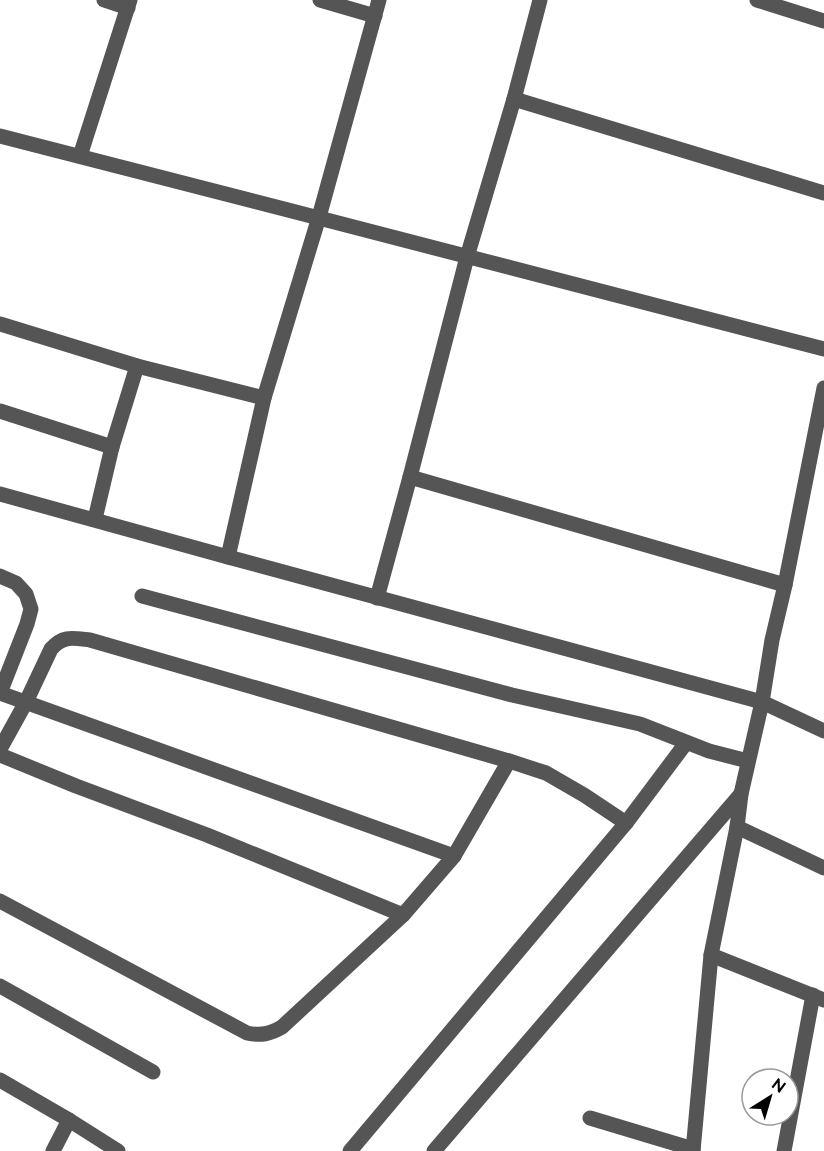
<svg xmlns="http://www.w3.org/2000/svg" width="824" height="1151" viewBox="0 0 824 1151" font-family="Raleway,sans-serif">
<rect width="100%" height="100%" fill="#fff"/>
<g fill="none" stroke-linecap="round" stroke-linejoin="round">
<g stroke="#555" stroke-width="15">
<path d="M104 0 128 8"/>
<path d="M320 0 375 16"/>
<path d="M757 0 824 21"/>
<path d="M514 99 824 193"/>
<path d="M0 136C275 206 549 278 824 349"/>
<path d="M80 156 130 0"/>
<path d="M0 324 137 366 264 398"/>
<path d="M0 411 112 447"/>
<path d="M410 477 785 585"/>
<path d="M0 494 228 557 762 702 824 731"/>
<path d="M95 519 112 447 137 366"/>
<path d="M228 557 264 398 319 217 379 0"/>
<path d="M0 576 16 583 26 594 31 609 27 624 0 693"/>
<path d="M142 596 512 695 640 724 709 751 748 761"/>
<path d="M377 598 410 477 467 257 514 99 540 0"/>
<path d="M0 693 454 856"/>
<path d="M0 749 26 702 51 649C63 635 73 638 90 640L509 761 546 773 584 795 626 823"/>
<path d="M0 755 76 786 207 835 403 915"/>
<path d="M737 827 824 868"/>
<path d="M0 901 247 1033C261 1036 270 1034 282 1027L403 915 454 856 509 761"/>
<path d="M711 955 824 1000"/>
<path d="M0 986 153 1072"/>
<path d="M0 1080 69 1120 118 1151"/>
<path d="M590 1118 693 1149"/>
<path d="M53 1151 69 1120"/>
<path d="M350 1151 626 823 686 743"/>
<path d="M434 1151 741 794"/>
<path d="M693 1151 711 955 737 827 741 794 762 702 772 640 785 585 824 388"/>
<path d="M784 1151 813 995"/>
</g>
</g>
<g transform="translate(770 1097) rotate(37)"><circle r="28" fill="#ffffff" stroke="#999999" stroke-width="1.5"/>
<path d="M0-4.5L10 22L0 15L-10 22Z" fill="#000000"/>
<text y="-9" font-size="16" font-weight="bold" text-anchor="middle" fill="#000000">N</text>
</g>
</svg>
